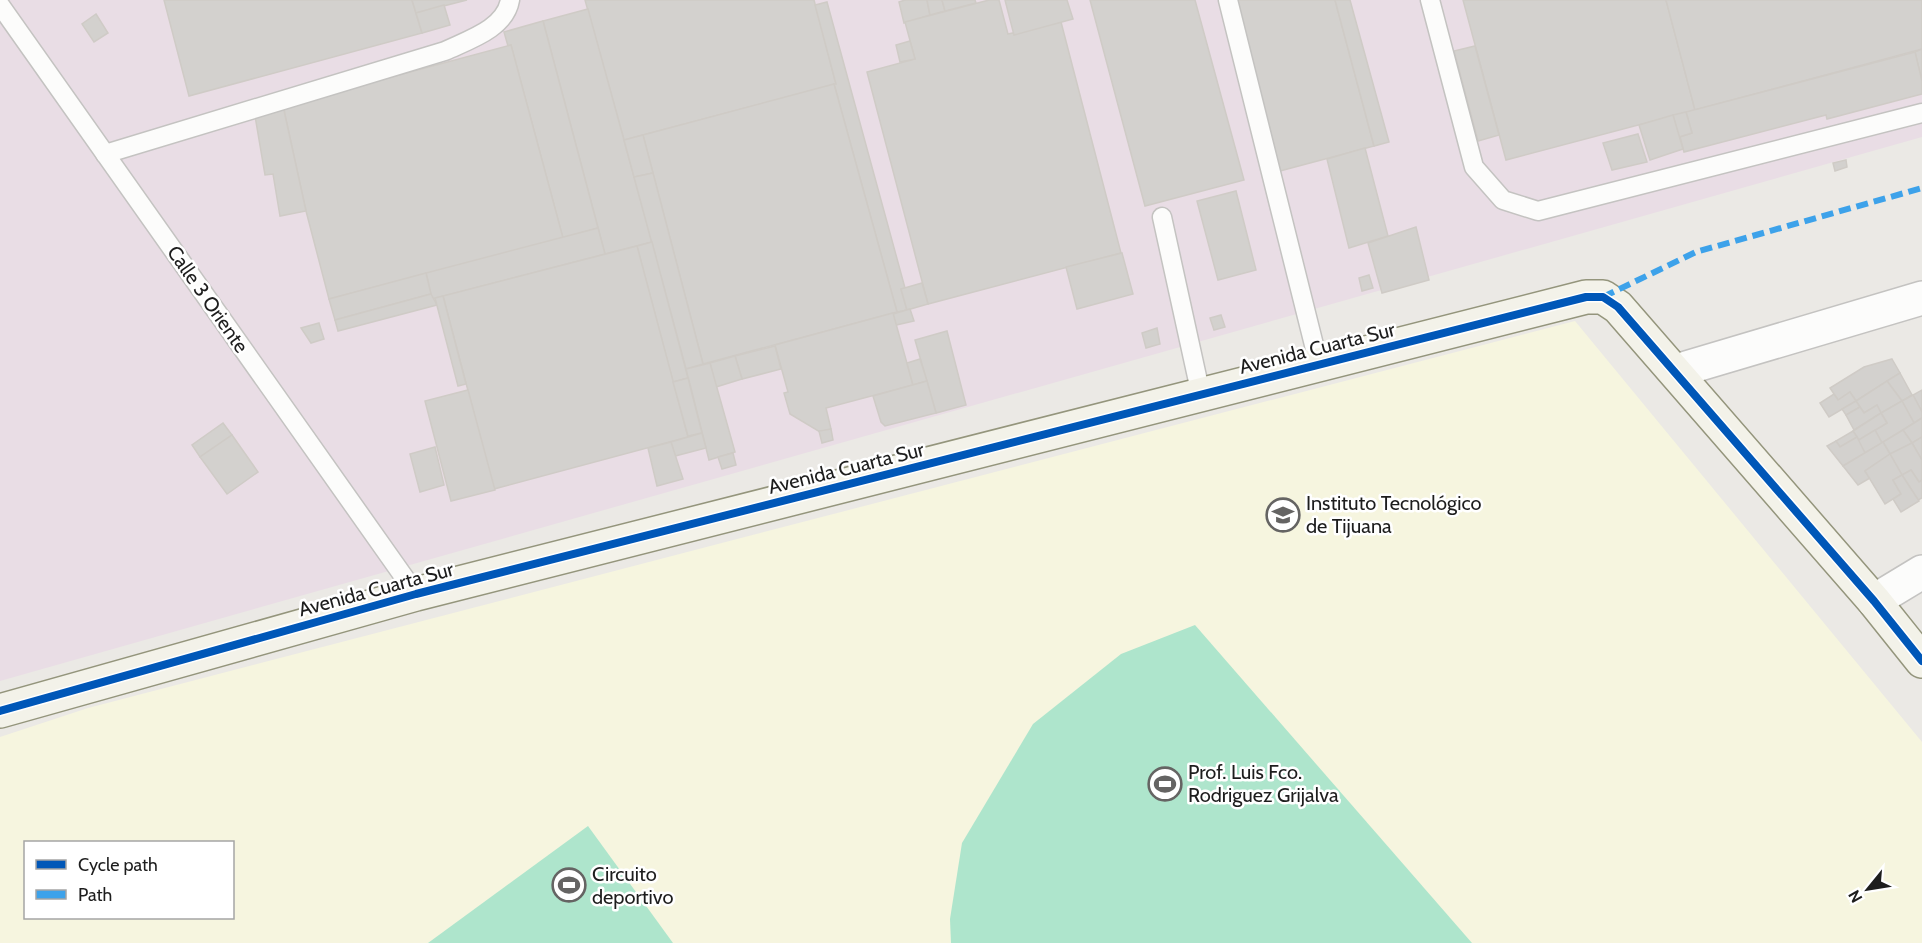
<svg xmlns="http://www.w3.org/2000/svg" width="1922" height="943" viewBox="0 0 1922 943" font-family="Cabin,sans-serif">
<rect width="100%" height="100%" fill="#ebe9e5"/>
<path fill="#e9dde5" d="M0 0H1922V137L0 681Z"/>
<path fill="#f6f5df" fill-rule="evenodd" d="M1575 321 1922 742V943H0V737L88 708ZM26 842H232V918H26Z"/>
<g fill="#aee5cc">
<path d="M1195 625 1472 943H951L950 919 962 843 1033 724 1121 654Z"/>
<path d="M588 826 673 943H428Z"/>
</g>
<g fill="#d3d1ce" stroke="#cfcbc6" stroke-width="1.5">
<path d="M164 0H412L422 33 189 96Z"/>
<path d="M412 0H467L416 13Z"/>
<path d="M585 0H814L836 84 624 140Z"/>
<path d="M905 0H927L930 15 904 23 899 2Z"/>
<path d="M927 0H942L945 11 930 15Z"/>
<path d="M942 0H975L976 3 945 11Z"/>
<path d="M989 0H999L1008 34 1061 22 1121 253 928 304 867 72 915 59 905 22Z"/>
<path d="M1005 0H1067L1073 19 1014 35Z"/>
<path d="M1090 0H1195L1244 180 1145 206Z"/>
<path d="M1230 0H1335L1374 146 1276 172Z"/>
<path d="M1335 0H1350L1389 142 1374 146Z"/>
<path d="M1463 0H1666L1695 110 1506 160Z"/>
<path d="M1666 0H1922V49L1695 110Z"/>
<path d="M827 2 905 288 901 289 907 310 897 312 834 84H836L815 5Z"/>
<path d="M444 5 450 25 422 33 416 13Z"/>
<path d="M588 9 652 242 605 254 543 21Z"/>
<path d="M96 14 108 33 94 42 82 24Z"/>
<path d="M543 21 598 228 563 238 511 45 508 46 504 32Z"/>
<path d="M910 41 915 59 900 62 896 45Z"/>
<path d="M511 45 563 238 329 299 306 211 283 106Z"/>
<path d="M1475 46 1499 135 1478 141 1454 51Z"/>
<path d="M1922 49V81L1915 52Z"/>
<path d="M1915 52 1922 81V94L1827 119 1826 115 1684 152 1680 137 1692 133 1686 112Z"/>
<path d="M834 84 897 312 703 364 643 135Z"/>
<path d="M283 106 306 211 280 216 273 174 265 175 254 110Z"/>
<path d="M1686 112 1692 133 1679 137 1673 115Z"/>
<path d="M1673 115 1683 149 1650 160 1639 125Z"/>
<path d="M1638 134 1647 162 1612 170 1603 143Z"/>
<path d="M643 135 653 173 634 177 624 140Z"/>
<path d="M1365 148 1388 236 1349 248 1327 159Z"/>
<path d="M1846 160 1847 167 1835 171 1833 163Z"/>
<path d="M653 173 703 364 686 369 634 177Z"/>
<path d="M1236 191 1256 270 1218 280 1197 201Z"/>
<path d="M1416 227 1429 280 1382 293 1368 243Z"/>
<path d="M598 228 605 254 432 299 426 273Z"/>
<path d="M652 242 688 378 673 382 637 246Z"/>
<path d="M637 246 688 437 494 489 443 296Z"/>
<path d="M1122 253 1133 294 1077 309 1066 267Z"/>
<path d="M426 273 431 294 335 320 329 299Z"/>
<path d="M1369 275 1373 288 1362 291 1359 278Z"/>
<path d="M922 283 928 304 907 310 901 289Z"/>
<path d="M431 294 437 305 338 331 335 320Z"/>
<path d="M443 296 466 384 458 386 435 298Z"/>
<path d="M910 309 914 321 896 325 893 314Z"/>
<path d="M893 313 913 385 826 408 831 429 820 432 790 414 784 393 788 392 775 345Z"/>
<path d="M1221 315 1225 327 1214 330 1210 318Z"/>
<path d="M319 323 324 339 311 343 301 328Z"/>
<path d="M1157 328 1160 344 1146 348 1142 333Z"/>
<path d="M947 331 966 405 936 413 915 340Z"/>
<path d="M775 346 781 369 742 379 735 356Z"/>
<path d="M735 356 742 379 716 387 710 363Z"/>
<path d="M920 359 927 381 913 385 907 363Z"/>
<path d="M1892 359 1900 373 1856 401 1850 392 1838 400 1830 388 1864 367Z"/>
<path d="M710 363 735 452 709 460 686 369Z"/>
<path d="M1900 373 1912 395 1902 401 1887 381Z"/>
<path d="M688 378 702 433 688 436 673 382Z"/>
<path d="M927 381 936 413 885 426 881 422 873 396Z"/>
<path d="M1887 381 1902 401 1881 413 1877 405 1864 413 1856 401Z"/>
<path d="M468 390 495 490 451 501 425 401Z"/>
<path d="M1922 390V412L1913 395Z"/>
<path d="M1850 392 1856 401 1829 417 1820 403 1834 394 1838 400Z"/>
<path d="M1913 395 1922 412V418L1914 423 1902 401Z"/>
<path d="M1856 401 1860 407 1846 415 1842 409Z"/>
<path d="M1902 401 1914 423 1882 443 1875 430 1887 423 1881 413Z"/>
<path d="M1877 405 1881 413 1854 430 1846 415 1860 407 1864 413Z"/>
<path d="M1881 413 1887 423 1859 440 1853 431Z"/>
<path d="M1922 418V437L1912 443 1903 430Z"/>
<path d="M223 423 232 435 200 457 192 445Z"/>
<path d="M831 429 833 440 822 443 819 431Z"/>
<path d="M1875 430 1882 443 1865 453 1857 441Z"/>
<path d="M1903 430 1912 443 1890 454 1883 442Z"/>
<path d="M1853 431 1857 437 1840 447 1836 441Z"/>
<path d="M702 433 706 448 675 456 671 442Z"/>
<path d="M232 435 258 472 227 494 200 457Z"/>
<path d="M1857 437 1865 453 1843 466 1827 446 1836 441 1840 447Z"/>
<path d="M1922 437V460L1912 443Z"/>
<path d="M671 442 683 479 657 486 648 448Z"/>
<path d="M1883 442 1890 454 1865 471 1870 478 1858 485 1843 466Z"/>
<path d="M1912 443 1922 460V480L1919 482 1911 470 1902 475 1890 454Z"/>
<path d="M435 447 444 485 420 492 410 454Z"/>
<path d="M733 453 736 465 722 469 718 457Z"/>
<path d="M1890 454 1902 475 1893 480 1901 494 1885 504 1865 471Z"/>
<path d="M1911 470 1919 482 1922 480V498L1918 500 1902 475Z"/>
<path d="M1902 475 1919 501 1901 512 1893 499 1901 494 1893 480Z"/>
</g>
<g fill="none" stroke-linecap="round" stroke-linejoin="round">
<g stroke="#c4c3c1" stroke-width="21">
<g id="lane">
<path d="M1228 0 1319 365"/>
<path d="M1430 0 1474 167 1503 200 1538 211 1922 113"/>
<path d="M0 5 416 594"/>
<path d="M105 154 445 51C468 40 505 29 510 0"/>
<path d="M1162 217 1201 395"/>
</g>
</g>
<g stroke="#c4c3c1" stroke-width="36">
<g id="street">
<path d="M1676 371 1922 298"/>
<path d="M1874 601 1922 572"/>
</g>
</g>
<g stroke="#94957c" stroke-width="36">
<path id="secondary" d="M0 711 416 594 1586 297H1603L1618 307 1874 601 1922 661"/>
</g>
<use href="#lane" stroke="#fcfcfb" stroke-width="18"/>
<use href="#street" stroke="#fcfcfb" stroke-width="33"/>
<use href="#secondary" stroke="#f3f2e9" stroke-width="33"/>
<path stroke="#3da2ea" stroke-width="6" stroke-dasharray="12 6" stroke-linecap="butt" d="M1603 297 1696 252 1922 188"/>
<g stroke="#fff" stroke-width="11">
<path id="cycleway" d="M0 711 416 594 1586 297H1603L1618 307 1874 601 1922 661"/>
</g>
<use href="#cycleway" stroke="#0057b8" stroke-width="8"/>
</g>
<defs>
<g id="university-ring" transform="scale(1.725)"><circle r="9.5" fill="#fff" stroke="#656463" stroke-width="1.5"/><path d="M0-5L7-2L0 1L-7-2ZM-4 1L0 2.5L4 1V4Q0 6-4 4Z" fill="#656463"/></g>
<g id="stadium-ring" transform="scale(1.725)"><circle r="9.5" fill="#fff" stroke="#656463" stroke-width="1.5"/><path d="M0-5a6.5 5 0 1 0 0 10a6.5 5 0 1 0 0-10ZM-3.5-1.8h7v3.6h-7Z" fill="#656463"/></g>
</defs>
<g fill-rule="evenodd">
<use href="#university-ring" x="1283" y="515"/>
<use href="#stadium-ring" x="1165" y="784"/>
<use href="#stadium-ring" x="569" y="885"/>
</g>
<g text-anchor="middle" stroke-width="5" stroke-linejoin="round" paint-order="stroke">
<g font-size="20" fill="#1d1d1d" stroke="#fff">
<text transform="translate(208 299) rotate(55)" y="7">Calle 3 Oriente</text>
<text transform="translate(1317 348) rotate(-14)" y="7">Avenida Cuarta Sur</text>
<text transform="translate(846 468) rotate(-14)" y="7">Avenida Cuarta Sur</text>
<text transform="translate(376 589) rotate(-15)" y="7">Avenida Cuarta Sur</text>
</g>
<g font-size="20" fill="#1d1d1d" stroke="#fff" text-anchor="start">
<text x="1306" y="510">Instituto Tecnológico<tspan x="1306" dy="23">de Tijuana</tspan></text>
<text x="1188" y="779">Prof. Luis Fco.<tspan x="1188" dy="23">Rodriguez Grijalva</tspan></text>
<text x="592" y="881">Circuito<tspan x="592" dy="23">deportivo</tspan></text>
</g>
</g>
<rect x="24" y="841" width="210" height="78" fill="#ffffff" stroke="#a5a5a5" stroke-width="1.5"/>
<rect x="36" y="860" width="30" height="9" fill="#0057b8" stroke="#a5a5a5" stroke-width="1.5"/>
<text x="78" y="871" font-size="18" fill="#1d1d1d">Cycle path</text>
<rect x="36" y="890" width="30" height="9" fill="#3da2ea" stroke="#a5a5a5" stroke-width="1.5"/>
<text x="78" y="901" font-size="18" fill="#1d1d1d">Path</text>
<g transform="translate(1868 889) rotate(240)" stroke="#ffffff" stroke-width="4.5" paint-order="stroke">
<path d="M0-4.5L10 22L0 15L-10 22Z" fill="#1d1d1d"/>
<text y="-9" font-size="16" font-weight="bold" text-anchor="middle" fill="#1d1d1d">N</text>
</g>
</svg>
